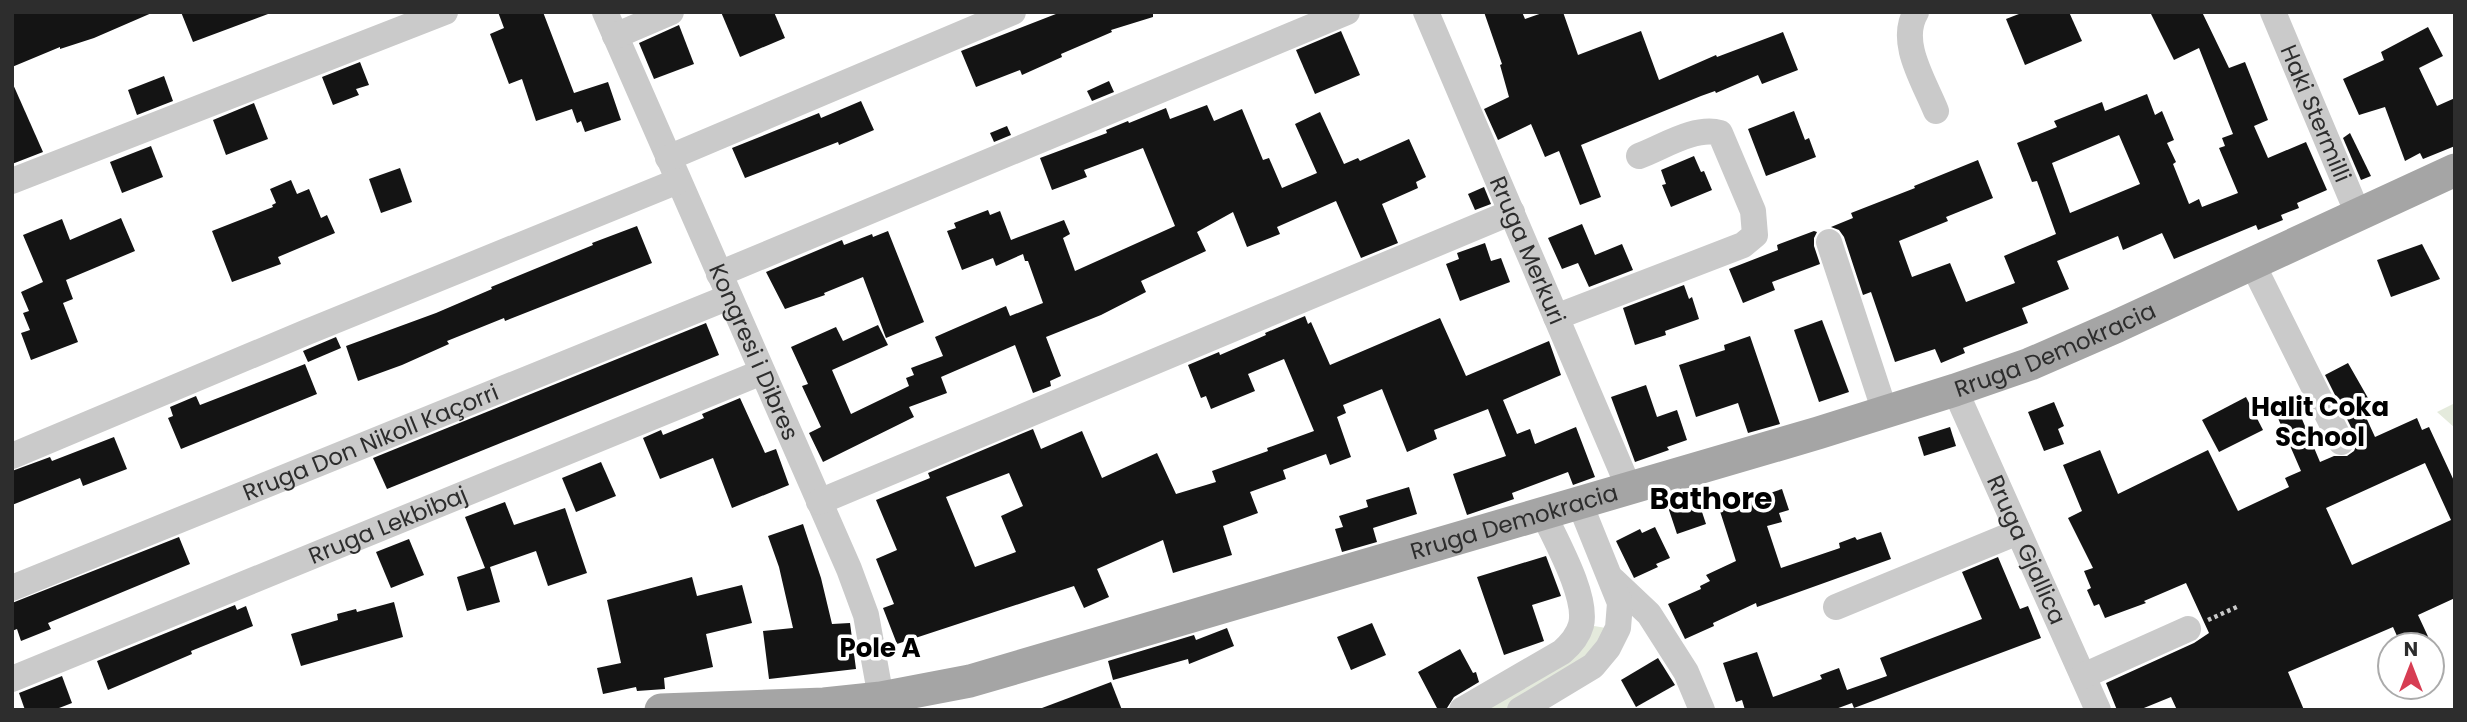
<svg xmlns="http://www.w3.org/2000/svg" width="2467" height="722" viewBox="0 0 2467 722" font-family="Poppins,sans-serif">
<rect width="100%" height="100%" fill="#fff"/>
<g fill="#e4eadc">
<path d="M2455 403V428L2437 412Z"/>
<path d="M1594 626 1606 628 1605 634 1569 674 1507 710H1486Z"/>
</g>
<g fill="#141414" fill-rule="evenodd">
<path d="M12 12H154L94 38 60 49V47L12 67Z"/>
<path d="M181 12H267L268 14 193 42Z"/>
<path d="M498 12H543L574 93 608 82 621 120 585 132 581 121 577 123 572 109 536 121 522 79 509 84 490 34 504 28Z"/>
<path d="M721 12H774L785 38 740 57Z"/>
<path d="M1061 12H1153V17L1111 30 1112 32 1061 54 1062 57 1022 75 1020 70 976 87 961 51Z"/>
<path d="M1484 12H1522L1525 19 1545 12H1563L1578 55 1641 31 1659 80 1716 55 1717 57 1783 32 1798 70 1762 84 1758 75 1716 93 1715 91 1701 96 1581 145 1601 197 1580 205 1559 151 1545 157 1531 124 1498 140 1484 109 1509 97 1500 65 1502 64Z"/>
<path d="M2024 12H2069L2082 41 2025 65 2006 19Z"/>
<path d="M2150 12H2202L2229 68 2245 62 2268 120 2254 126 2268 158 2306 142 2327 190 2297 203 2299 208 2281 215 2283 220 2258 230 2256 225 2174 259 2162 233 2123 250 2118 236 2057 261 2069 289 2022 308 2028 323 1963 348 1965 353 1941 363 1935 349 1895 362 1871 292 1863 295 1844 237 1839 230 1831 227 1853 218 1851 213 1915 188 1914 186 1978 160 1993 198 1946 217 1948 221 1899 241 1912 277 1950 263 1966 302 2015 283 2004 256 2056 234 2037 181 2032 182 2017 143 2057 127 2054 121 2102 102 2105 111 2147 94 2155 115 2162 111 2174 140 2167 143 2176 162 2173 164 2189 204 2199 199 2202 207 2238 193 2219 148 2225 146 2222 138 2233 134 2199 48 2174 60ZM2119 135 2140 184 2070 213 2052 163Z"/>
<path d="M679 25 694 64 654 79 639 43Z"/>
<path d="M2428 27 2443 56 2419 68 2437 106 2455 98V146L2423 159 2420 153 2405 161 2385 107 2359 115 2343 79 2384 60 2381 52Z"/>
<path d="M1341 31 1360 75 1315 94 1296 50Z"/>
<path d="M360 62 369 85 356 89 359 95 333 105 322 77Z"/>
<path d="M164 76 173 101 137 115 128 90Z"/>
<path d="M1109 81 1114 92 1092 101 1087 91Z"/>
<path d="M12 82 43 152 12 164Z"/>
<path d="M861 101 874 130 839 145 838 142 745 178 732 148 819 113 821 118Z"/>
<path d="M254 103 268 139 226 155 213 120Z"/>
<path d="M1207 105 1214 121 1242 109 1263 160 1269 158 1282 188 1317 173 1295 124 1320 112 1344 164 1358 158 1360 161 1409 139 1426 177 1416 182 1418 188 1382 204 1398 243 1361 258 1336 201 1277 227 1280 234 1247 247 1233 212 1197 232 1206 251 1141 281 1146 292 1101 315 1046 337 1061 376 1050 381 1051 386 1033 393 1015 345 941 377 947 393 909 407 914 417 823 462 809 433 821 427 802 386 808 384 791 347 836 327 843 341 878 325 888 345 832 370 851 414 909 386 906 378 914 375 911 368 943 356 935 337 1006 306 1010 316 1043 303 1028 261H1025L1023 254 996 266 993 258 962 270 947 231 956 228 954 223 988 210 990 215 1000 211 1011 240 1064 220 1070 234 1063 238 1075 271 1175 226 1143 148 1084 170 1087 177 1052 190 1040 158 1107 133 1106 130 1128 121 1129 123 1166 108 1170 119Z"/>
<path d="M1794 111 1805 140 1809 138 1816 157 1766 176 1748 129Z"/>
<path d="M1007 126 1011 135 994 142 990 133Z"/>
<path d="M2350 133 2371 176 2361 180 2343 138Z"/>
<path d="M151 146 163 177 122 193 110 162Z"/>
<path d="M1694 156 1701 172 1704 171 1712 190 1671 207 1662 185 1666 184 1661 170Z"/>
<path d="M400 168 412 202 381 213 369 179Z"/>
<path d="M291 180 297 194 309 189 321 218 327 215 335 233 278 257 281 264 232 282 212 231 273 207 272 205 276 203 270 189Z"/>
<path d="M1484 187 1491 204 1475 210 1468 194Z"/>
<path d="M121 218 135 251 66 280 73 299 63 303 78 342 31 360 21 333 30 330 23 313 29 311 21 292 43 282 23 235 62 219 70 240Z"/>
<path d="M1582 224 1595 255 1622 244 1633 270 1589 287 1578 263 1562 269 1548 238Z"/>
<path d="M637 226 652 263 505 321 504 318 447 341 449 344 402 365 358 381 346 346 436 313 492 289 491 287 593 245 592 243Z"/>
<path d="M888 231 924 322 886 338 863 277 824 293 825 295 785 309 766 272 842 240 844 245 872 234 873 237Z"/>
<path d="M1814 231 1817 232 1814 238V246L1820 264 1772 282 1775 290 1743 303 1729 269 1778 250 1777 245Z"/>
<path d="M1485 243 1491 261 1501 258 1510 282 1460 301 1446 264 1459 259 1457 253Z"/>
<path d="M2422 244 2440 279 2391 297 2377 260Z"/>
<path d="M1684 285 1689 299 1692 297 1699 319 1665 331 1666 335 1635 345 1623 308Z"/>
<path d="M1305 316 1308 324 1311 322 1330 365 1440 318 1466 376 1549 341 1561 375 1503 400 1517 434 1530 429 1535 444 1576 427 1595 477 1573 485 1568 472 1512 493 1514 499 1467 515 1453 474 1506 456 1488 409 1434 430 1437 439 1407 452 1382 389 1343 405 1346 413 1337 417 1351 457 1330 465 1326 454 1283 470 1286 479 1250 492 1258 513 1223 526 1232 555 1173 573 1163 540 1097 569 1109 597 1084 608 1074 586 897 644 883 608 894 604 876 559 897 550 876 500 930 478 928 473 1033 429 1041 449 1082 431 1102 478 1157 453 1176 494 1216 482 1212 471 1268 451 1267 448 1314 431 1284 359 1248 374 1255 391 1211 409 1206 396 1201 398 1188 365 1219 352 1220 355 1266 335 1265 333ZM1009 473 1023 506 1001 516 1016 552 975 567 946 497Z"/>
<path d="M1822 320 1849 392 1819 402 1794 330Z"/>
<path d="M706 323 719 355 387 489 373 458Z"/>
<path d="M1750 336 1780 424 1748 433 1738 403 1696 417 1679 365 1725 350 1724 345Z"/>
<path d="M336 337 341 348 308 362 303 351Z"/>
<path d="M2348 363 2368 398 2359 402 2375 437 2417 418 2422 430 2429 427 2455 483V598L2418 615 2432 645H2401L2393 627 2288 672 2304 710H2177L2171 697 2139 710H2117L2106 683 2194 643 2209 633 2186 583 2144 601 2146 603 2105 618 2099 604 2094 606 2087 590 2091 588 2084 571 2093 568 2068 518 2082 511 2063 465 2100 450 2118 494 2208 450 2238 511 2289 487 2285 478 2301 471 2274 409 2294 400 2320 462 2334 456H2347L2354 451 2357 444 2355 435 2325 375ZM2425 463 2451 520 2352 565 2326 508Z"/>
<path d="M305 364 317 394 181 449 168 418 173 416 170 407 196 396 200 405Z"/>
<path d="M1646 385 1657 417 1677 410 1687 440 1667 447 1669 450 1635 462 1611 397Z"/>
<path d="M2246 397 2263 430 2219 452 2202 420Z"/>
<path d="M740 398 765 453 776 449 789 485 732 508 713 458 660 479 643 438 661 430 663 435 704 418 702 414Z"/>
<path d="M2054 402 2064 426 2058 429 2064 444 2044 451 2028 412Z"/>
<path d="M1950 427 1956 446 1924 456 1918 437Z"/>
<path d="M114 437 127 469 83 486 80 478 12 505V471L50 457 52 461Z"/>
<path d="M601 462 616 496 576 512 562 478Z"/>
<path d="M1409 487 1417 514 1373 528 1377 542 1342 552 1335 529 1343 527 1339 516 1368 507 1366 500Z"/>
<path d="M1782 489 1789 510 1779 513 1782 522 1767 526 1781 568 1840 548 1839 543 1855 537 1857 540 1881 532 1891 559 1757 607 1756 603 1713 623 1714 626 1685 639 1668 604 1701 589 1700 586 1710 581 1706 575 1736 561 1718 505 1744 496 1746 501Z"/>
<path d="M1696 494 1706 524 1677 534 1667 504Z"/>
<path d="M505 502 514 525 565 508 587 573 548 586 536 551 490 567 500 602 467 611 457 577 485 568 465 517Z"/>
<path d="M803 524 821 578 832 624 850 623 856 669 769 679 763 631 793 628 779 567 768 536Z"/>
<path d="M1655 527 1670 558 1656 564 1658 567 1634 578 1616 541 1640 529 1642 533Z"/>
<path d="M179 537 190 564 48 623 51 629 21 641 17 629 12 631V603Z"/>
<path d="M409 539 424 575 391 588 376 552Z"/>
<path d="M1546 556 1561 596 1532 605 1544 641 1504 655 1477 577Z"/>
<path d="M1998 557 2020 609 2028 606 2041 638 1854 708 1852 703 1833 710H1745L1742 700 1736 702 1723 663 1757 652 1773 697 1822 679 1820 675 1839 668 1847 690 1887 676 1880 658 1982 619 1962 572Z"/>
<path d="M692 577 697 596 742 585 752 623 706 634 713 667 664 678 665 689 637 691 636 687 603 694 597 668 621 663 607 600Z"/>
<path d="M394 602 403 637 301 666 291 634 338 620 337 614 356 609 357 612Z"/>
<path d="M235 605 237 610 246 606 253 626 191 651 192 654 108 690 97 661Z"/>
<path d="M1372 623 1386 655 1351 670 1337 637Z"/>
<path d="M1227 628 1234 646 1189 664 1188 659 1113 680 1108 661 1194 635 1196 640Z"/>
<path d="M1460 649 1473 673 1476 672 1479 682 1454 697 1447 708 1438 710 1418 672Z"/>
<path d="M1658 658 1675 685 1636 707 1621 680Z"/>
<path d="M62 676 72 703 54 710H25L19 693Z"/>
<path d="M1111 682 1122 710H1042V708Z"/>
</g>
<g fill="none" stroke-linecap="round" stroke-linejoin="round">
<path stroke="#cacaca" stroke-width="4.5" stroke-dasharray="3.5 3.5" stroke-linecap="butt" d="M2208 620 2239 606"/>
<g stroke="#cacaca" stroke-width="26">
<path id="s1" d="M605 12 849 569 866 615 881 698"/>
<path id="s2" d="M1426 12 1629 488"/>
<path d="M1916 12C1898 42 1924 81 1936 111"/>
<path id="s3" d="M2273 12 2358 214"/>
<path d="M615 36 671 12"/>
<path d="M668 158 1013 12"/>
<path d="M12 181 445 12"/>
<path d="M1829 242 1885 412"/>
<path d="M2252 263 2341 442"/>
<path d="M719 274 1347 12"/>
<path d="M1556 317 1743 245 1755 235 1753 211 1720 133C1695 126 1663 147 1639 156"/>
<path id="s4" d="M1955 390 2098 710"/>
<path d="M12 456 307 332 678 181"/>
<path d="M819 502 1512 212"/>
<path d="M1613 580 1649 614 1686 672 1702 710"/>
<path id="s5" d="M12 588 729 297"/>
<path d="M1836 607 2018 532"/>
<path d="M2083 676 2188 629"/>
<path id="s6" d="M12 679 762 372"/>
<path d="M1462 710 1562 652C1570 645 1578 636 1581 625 1588 597 1556 541 1544 515"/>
<path d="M1520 710 1593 666 1608 648 1618 628 1620 603 1580 504"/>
</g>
<path stroke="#a5a5a5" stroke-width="33" id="s7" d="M661 710 824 704 881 698 970 681 1818 433 1955 390 2030 364 2115 327 2455 170"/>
</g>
<g text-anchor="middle" stroke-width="7" stroke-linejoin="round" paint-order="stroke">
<g font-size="23" fill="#2d2d2d" stroke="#fff">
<text dy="8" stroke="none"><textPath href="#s3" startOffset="110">Haki Stermilli</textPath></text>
<text dy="8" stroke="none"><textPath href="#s2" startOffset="259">Rruga Merkuri</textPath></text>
<text dy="8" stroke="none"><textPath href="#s7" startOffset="1446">Rruga Demokracia</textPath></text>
<text dy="8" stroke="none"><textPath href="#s1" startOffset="371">Kongresi i Dibres</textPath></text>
<text dy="8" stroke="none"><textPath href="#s5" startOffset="387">Rruga Don Nikoll Kaçorri</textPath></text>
<text dy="8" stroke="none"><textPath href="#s7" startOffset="878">Rruga Demokracia</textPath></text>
<text dy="8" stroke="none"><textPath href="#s6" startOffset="406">Rruga Lekbibaj</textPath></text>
<text dy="8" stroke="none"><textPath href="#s4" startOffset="175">Rruga Gjallica</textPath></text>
</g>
<g font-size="26" font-weight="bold" fill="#000" stroke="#fff">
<text x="2320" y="416">Halit Coka<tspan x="2320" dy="30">School</tspan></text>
<text x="880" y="657">Pole A</text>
</g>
<g font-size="30" font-weight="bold" fill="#000" stroke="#fff">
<text x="1711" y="509">Bathore</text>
</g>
</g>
<rect width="2467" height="722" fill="none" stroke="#2d2d2d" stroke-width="28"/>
<g transform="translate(2411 666)"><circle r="33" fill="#ffffff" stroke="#ababab" stroke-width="2"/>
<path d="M0-5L12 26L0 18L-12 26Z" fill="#d73d53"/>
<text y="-10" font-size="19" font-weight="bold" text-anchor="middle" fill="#2d2d2d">N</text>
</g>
</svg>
